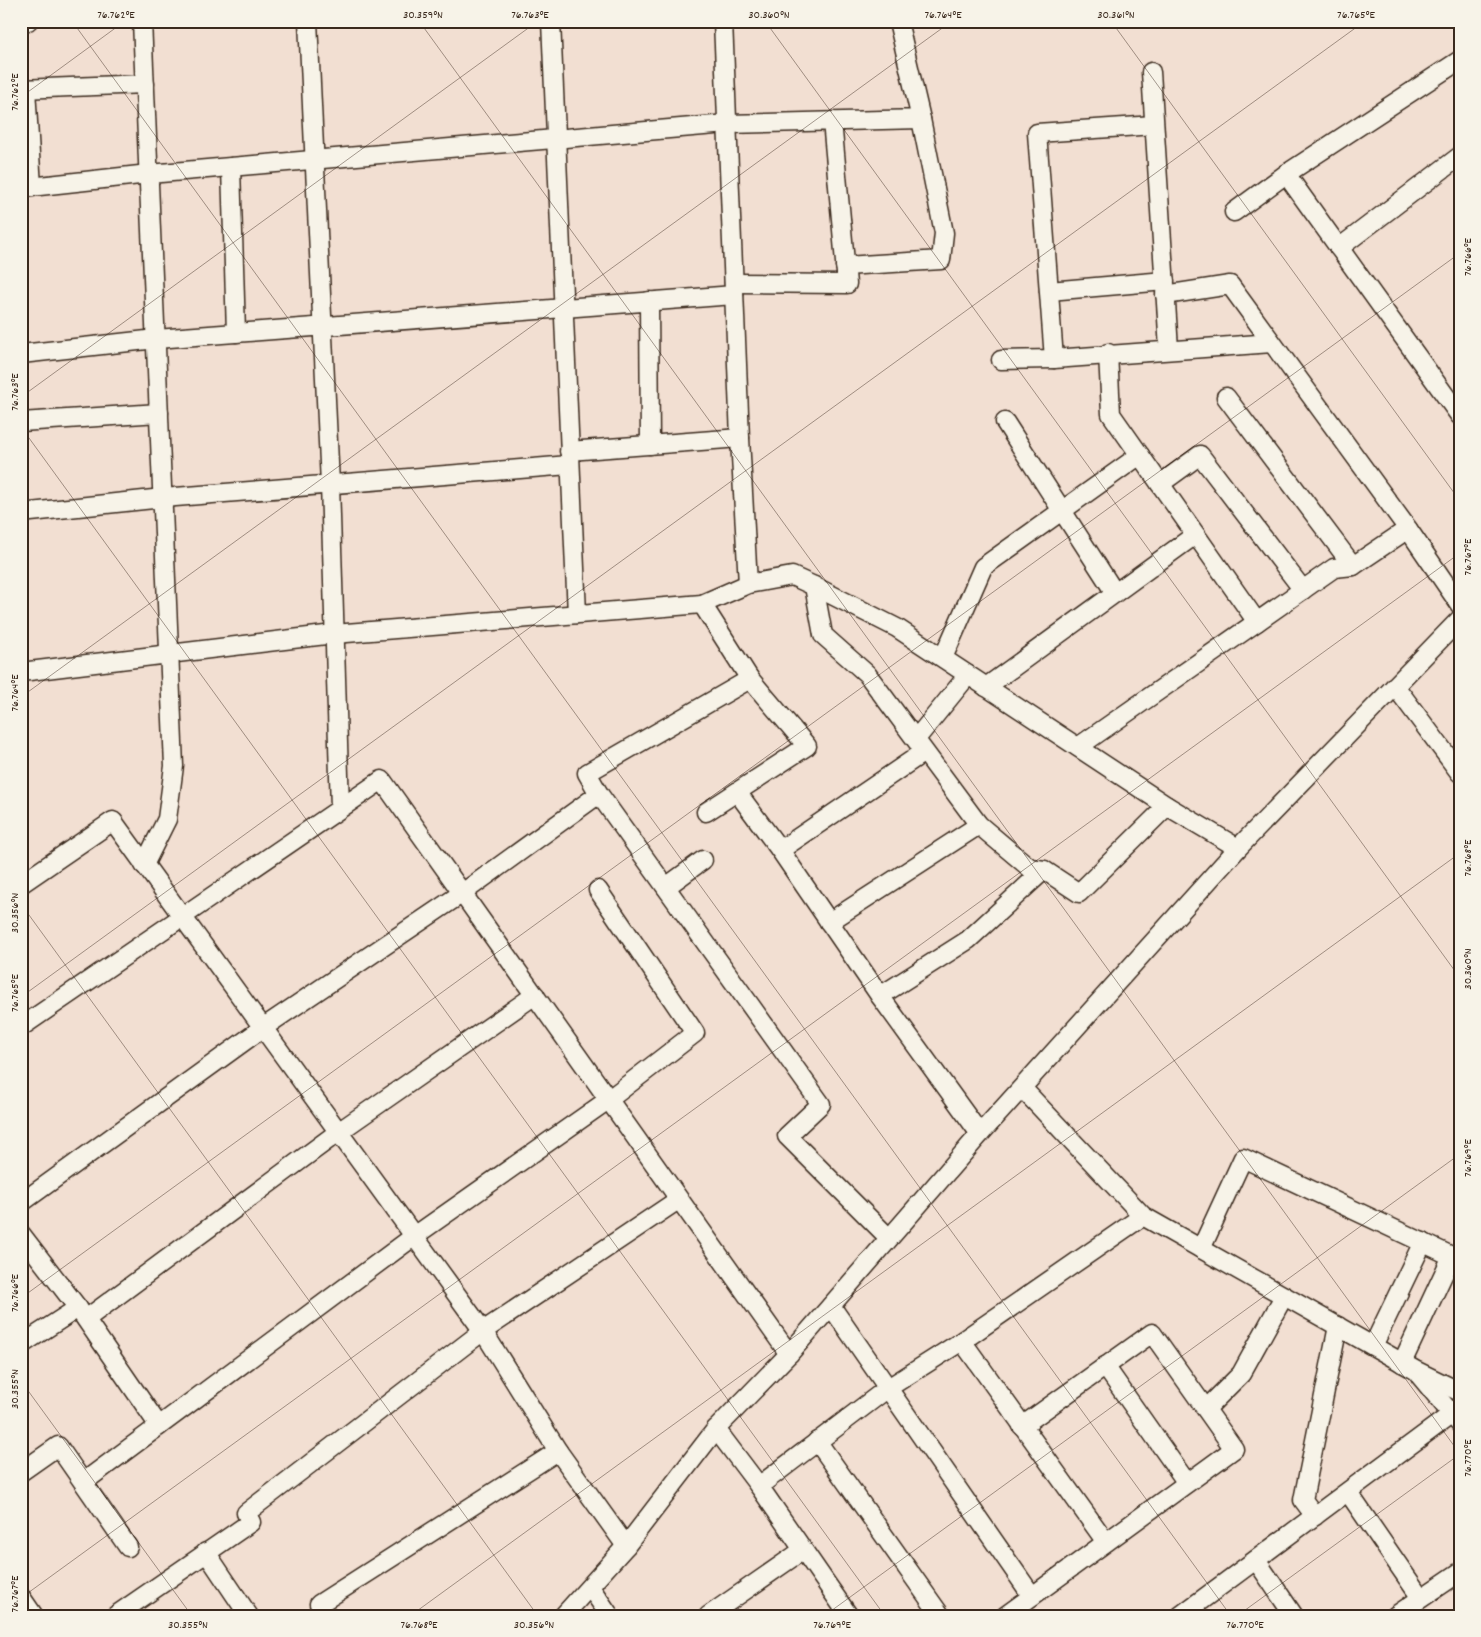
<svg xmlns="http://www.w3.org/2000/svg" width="1481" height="1637" viewBox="0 0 1481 1637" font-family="Dekko,sans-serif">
<rect width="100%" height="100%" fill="#f2dfd2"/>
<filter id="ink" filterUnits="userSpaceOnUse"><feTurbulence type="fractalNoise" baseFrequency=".02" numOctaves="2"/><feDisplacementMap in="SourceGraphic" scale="10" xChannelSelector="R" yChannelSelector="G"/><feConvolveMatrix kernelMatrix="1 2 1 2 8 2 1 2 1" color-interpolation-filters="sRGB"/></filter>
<g filter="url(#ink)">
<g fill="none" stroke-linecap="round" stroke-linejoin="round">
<g stroke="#3b2a1e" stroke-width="21">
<g id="street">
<path d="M142 21 174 766 167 819 144 865"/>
<path d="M308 21 330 484 340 808"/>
<path d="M551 21 577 614"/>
<path d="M723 21 740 438 748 584"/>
<path d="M21 22 28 21"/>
<path d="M1151 72 1169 349"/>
<path d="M21 89 145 84"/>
<path d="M26 89 32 187"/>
<path d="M231 167 236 333"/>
<path d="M1286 174 1460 416"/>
<path d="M21 188 149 174 727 124 921 119 898 21"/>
<path d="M1234 212 1286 174 1460 60"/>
<path d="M1339 248 1460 156"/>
<path d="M845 266 941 260 944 233 921 119"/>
<path d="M734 283 847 284 832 121"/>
<path d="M1049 291 1165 281"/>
<path d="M1165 295 1230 285 1408 529 1460 605"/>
<path d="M649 301 650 445"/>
<path d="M1108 353 1111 414 1257 622"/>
<path d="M21 354 156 339 734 295"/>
<path d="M1054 359 1037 133 1154 125"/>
<path d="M1001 360 1054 359 1272 343"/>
<path d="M1226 397 1353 566"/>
<path d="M21 422 159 413"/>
<path d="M1005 422 1115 593"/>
<path d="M569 451 740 438"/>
<path d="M1160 484 1200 455 1303 590"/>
<path d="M21 513 163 498 569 465"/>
<path d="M814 586 823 635 867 674 979 825 1030 868 1044 870 1079 893 1167 806"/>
<path d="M702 604 750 679 807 746 706 812"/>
<path d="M943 658 983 567 1140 455"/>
<path d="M21 672 334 634 702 604 748 584 792 576 814 586 897 628 1167 806 1238 848"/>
<path d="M750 679 587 773 599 794 821 1104 787 1136 889 1238"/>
<path d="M1395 686 1460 773"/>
<path d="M986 687 1195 535"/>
<path d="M916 739 968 675"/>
<path d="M1078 747 1334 568 1353 566 1408 529"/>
<path d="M737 792 780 850 880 996 980 1134"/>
<path d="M780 850 924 752"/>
<path d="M21 884 113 821 483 1331 558 1451 626 1546"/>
<path d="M666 887 703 860"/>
<path d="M829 922 979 825"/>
<path d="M880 996 968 940 1044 870"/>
<path d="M21 1027 382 780 789 1354"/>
<path d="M1023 1089 1143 1216 1415 1370 1460 1392"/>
<path d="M21 1203 264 1027 461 894 599 794"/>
<path d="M21 1234 78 1308 159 1426"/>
<path d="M1201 1249 1243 1158 1460 1260"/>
<path d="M831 1306 1032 1596"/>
<path d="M86 1319 337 1133 535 995"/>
<path d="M962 1341 1106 1542"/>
<path d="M21 1345 78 1308"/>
<path d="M1373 1346 1423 1242"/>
<path d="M1402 1363 1452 1256"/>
<path d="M1105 1366 1187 1483"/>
<path d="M1420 1376 1460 1424"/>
<path d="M1206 1409 1241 1374 1284 1296"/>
<path d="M716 1429 759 1486 849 1616"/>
<path d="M817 1441 941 1616"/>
<path d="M21 1472 58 1446 128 1547"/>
<path d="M85 1481 413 1237 608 1100 695 1033 598 890"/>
<path d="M759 1486 888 1388 962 1341 1143 1216"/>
<path d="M1348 1492 1421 1598"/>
<path d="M1315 1516 1303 1500 1338 1326"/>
<path d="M206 1552 249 1616"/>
<path d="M1256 1560 1294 1616"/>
<path d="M590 1587 610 1616"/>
<path d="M21 1597 34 1616"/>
<path d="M319 1604 558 1451"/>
<path d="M115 1616 251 1522 246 1513 483 1331 678 1200"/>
<path d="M563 1616 626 1546 716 1429 789 1354 980 1134 1238 848 1460 619"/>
<path d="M708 1616 803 1550"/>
<path d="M1005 1616 1234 1449 1152 1333 1022 1426"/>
<path d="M1180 1616 1460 1408"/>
<path d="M1395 1616 1460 1572"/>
</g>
</g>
<use href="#street" stroke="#f7f3e8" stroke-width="18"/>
</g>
</g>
<path fill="none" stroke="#3b2a1e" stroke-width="1" stroke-opacity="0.45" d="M72 21 1231 1616M419 21 1460 1454M765 21 1460 978M1111 21 1460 501M1458 21 1460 24M21 97 125 21M21 397 538 21M21 427 885 1616M21 697 952 21M21 904 538 1616M21 997 1365 21M21 1298 1460 253M21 1381 192 1616M21 1598 1460 553M410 1616 1460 853M824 1616 1460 1154M1237 1616 1460 1454"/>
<rect width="1481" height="1637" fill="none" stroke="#f7f3e8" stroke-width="55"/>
<rect x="28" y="28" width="1426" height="1582" fill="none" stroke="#3b2a1e" stroke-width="2"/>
<g font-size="12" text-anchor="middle" fill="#3b2a1e">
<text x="116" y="18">76.762°E</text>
<text x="423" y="18">30.359°N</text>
<text x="530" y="18">76.763°E</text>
<text x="769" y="18">30.360°N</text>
<text x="943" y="18">76.764°E</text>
<text x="1116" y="18">30.361°N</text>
<text x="1356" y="18">76.765°E</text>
<text transform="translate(14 92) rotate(-90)" y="4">76.762°E</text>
<text transform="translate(1467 257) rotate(-90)" y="4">76.766°E</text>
<text transform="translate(14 392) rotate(-90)" y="4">76.763°E</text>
<text transform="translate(1467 557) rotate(-90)" y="4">76.767°E</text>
<text transform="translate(14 693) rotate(-90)" y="4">76.764°E</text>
<text transform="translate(1467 858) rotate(-90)" y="4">76.768°E</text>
<text transform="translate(14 913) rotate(-90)" y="4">30.356°N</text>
<text transform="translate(1467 969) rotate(-90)" y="4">30.360°N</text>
<text transform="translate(14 993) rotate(-90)" y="4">76.765°E</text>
<text transform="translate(1467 1158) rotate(-90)" y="4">76.769°E</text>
<text transform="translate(14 1293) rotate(-90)" y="4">76.766°E</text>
<text transform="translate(14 1389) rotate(-90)" y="4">30.355°N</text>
<text transform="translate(1467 1458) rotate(-90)" y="4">76.770°E</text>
<text transform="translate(14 1594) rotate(-90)" y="4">76.767°E</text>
<text x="188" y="1628">30.355°N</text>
<text x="419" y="1628">76.768°E</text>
<text x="534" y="1628">30.356°N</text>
<text x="832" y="1628">76.769°E</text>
<text x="1245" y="1628">76.770°E</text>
</g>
</svg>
